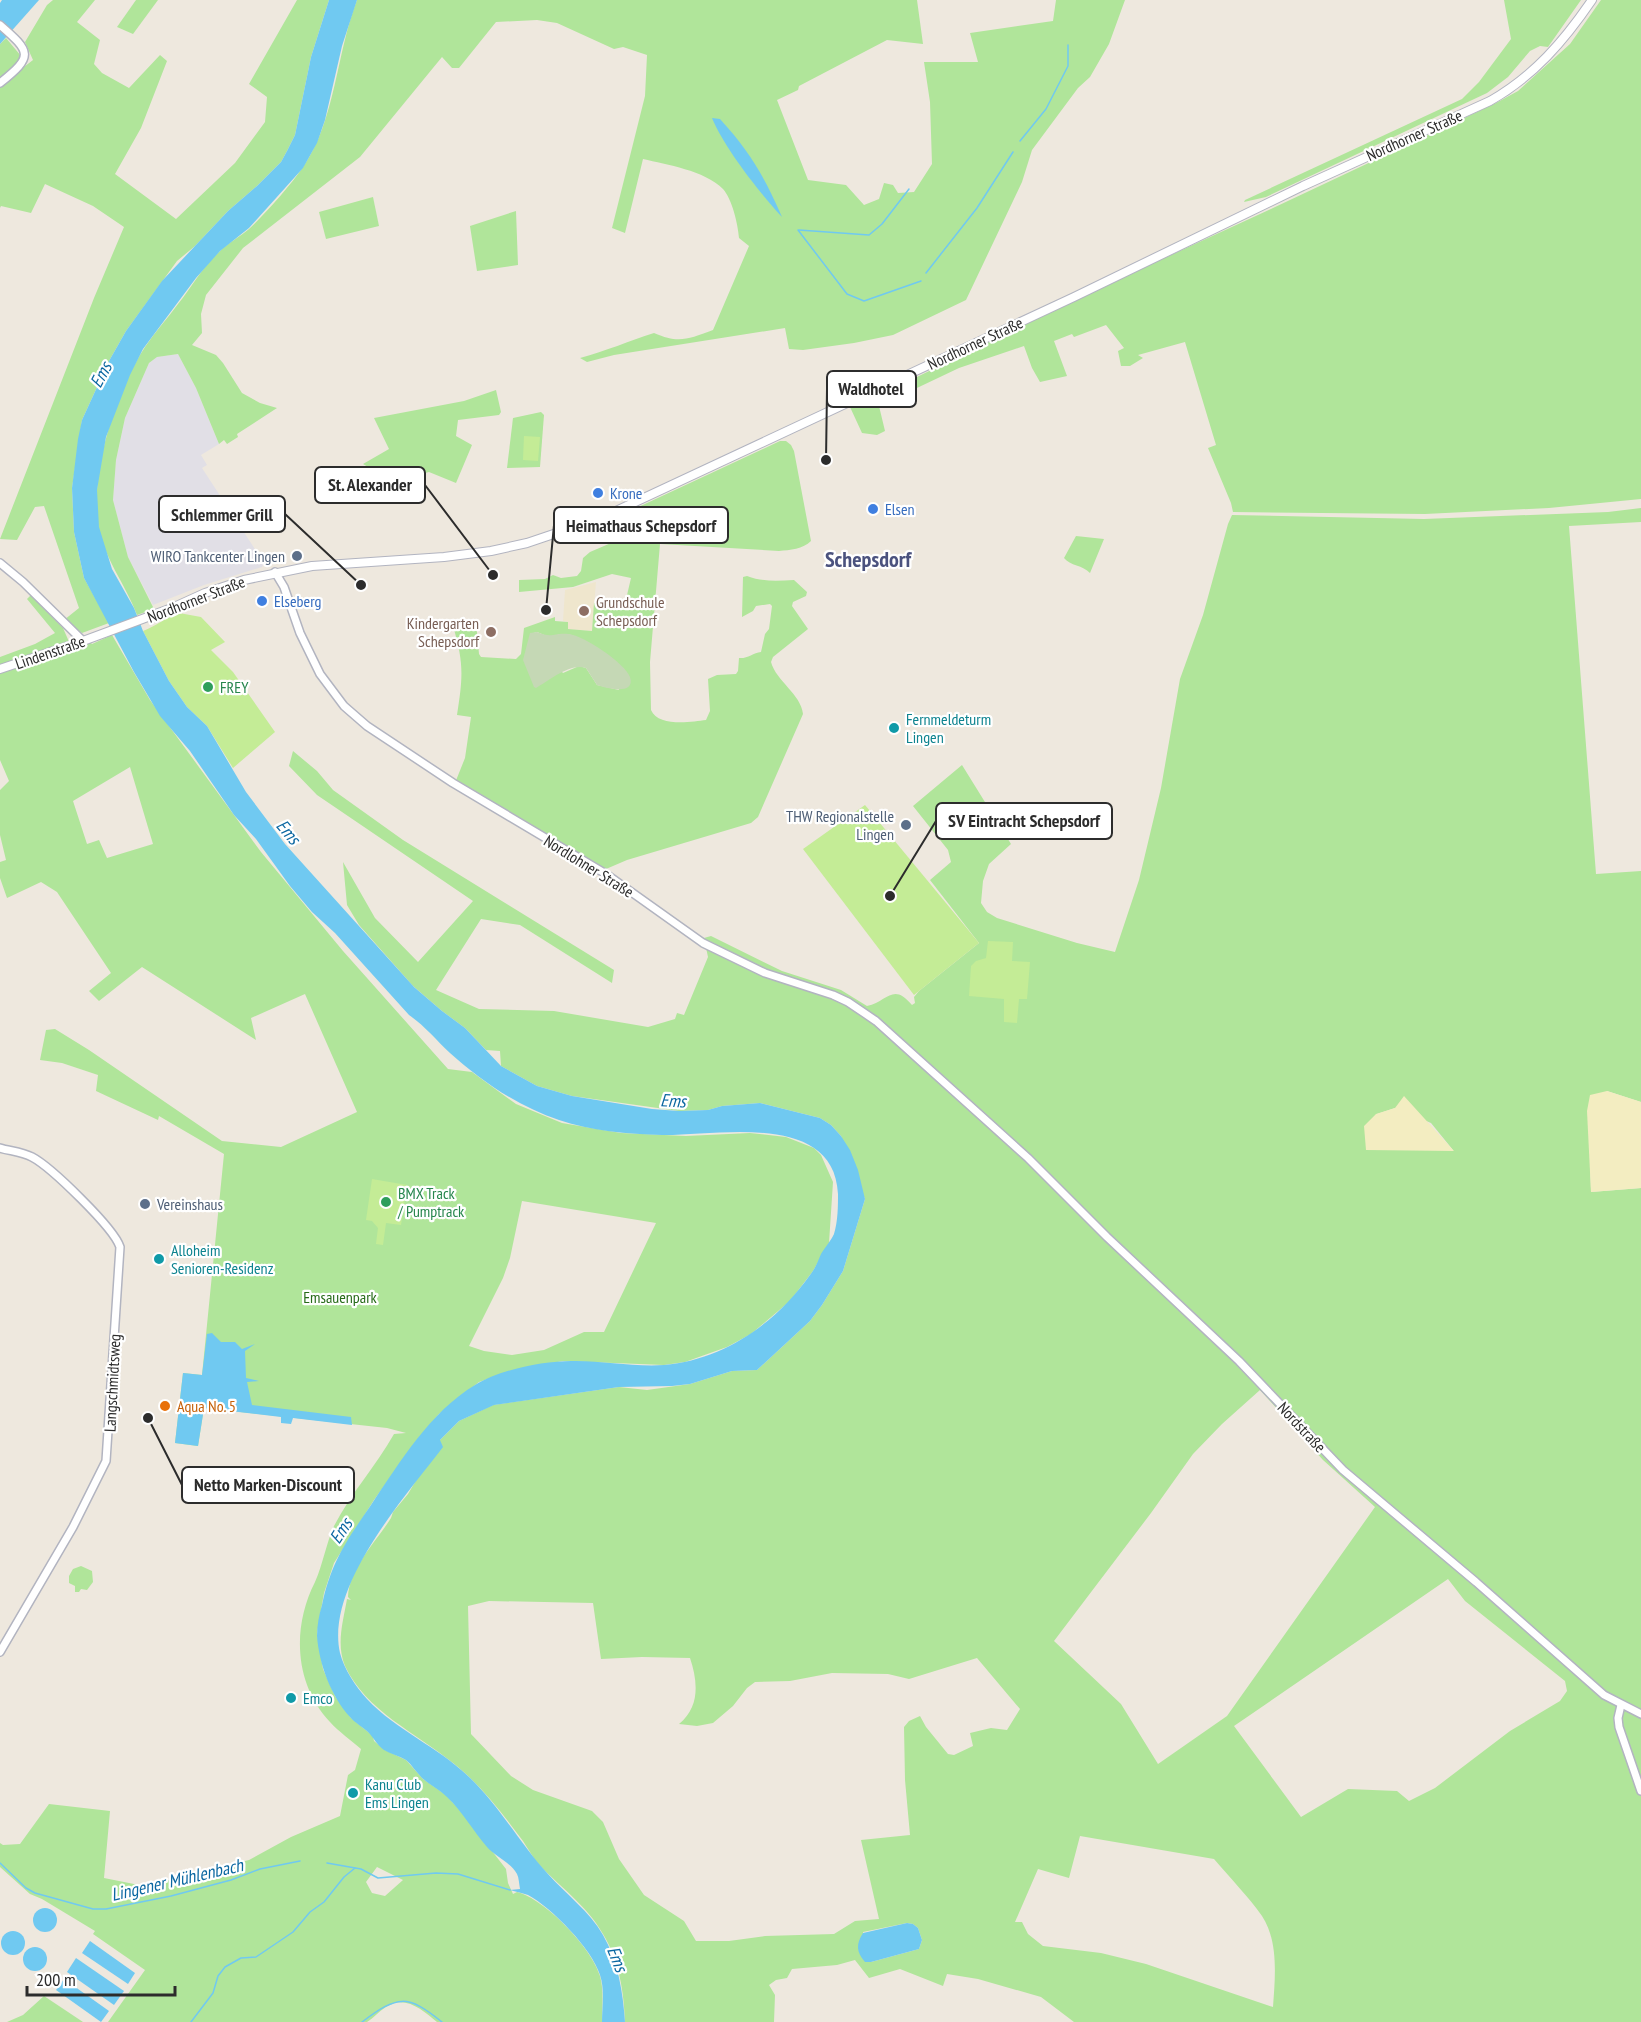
<svg xmlns="http://www.w3.org/2000/svg" width="1641" height="2022" viewBox="0 0 1641 2022" font-family="'PT Sans Narrow',sans-serif">
<rect width="100%" height="100%" fill="#eee8de"/>
<path fill="#e1dfe6" d="M178 354 196 388 219 444 201 455 207 465 202 468 264 563 262 567 204 585 153 605 128 557 113 500 116 460 125 418 149 363 157 357Z"/>
<path fill="#efe6cd" d="M596 582 592 631 568 629V622L563 621 565 590Z"/>
<g fill="#b0e59a" fill-rule="evenodd">
<path d="M53 0H95L77 22 100 40 94 64 102 73 129 88 160 55 167 61 141 128 115 174 176 219 235 163 265 122 267 97 249 84 297 0H329L311 57 295 135 287 151 281 162 257 186 228 211 195 246 177 261 126 331 109 361 82 420 72 488 74 532 84 578 109 623 82 633 64 620 79 608 44 506 35 507 17 540 0 539 94 298 124 227 93 206 45 184 31 213 1 206 0 208V44L6 38 21 56 2 84 33 60 25 42 47 5Z"/>
<path d="M136 0H158L133 34 117 27Z"/>
<path d="M357 0H917L923 44 887 40 799 86 798 90 777 100 808 180 846 185 864 205 879 199 884 183 893 185 898 193 914 192 932 164 930 102 924 62H978L970 33 1053 21 1056 0H1125L1109 44 1090 77 1078 88 1032 150 1022 182 966 300 893 335 854 343 803 350 789 349 785 328 614 355 587 362 580 358C606 351 629 341 654 333 679 344 688 339 713 330L749 246 739 238C738 224 732 199 723 189 704 170 667 165 643 159L625 233 612 228 645 96 647 55 623 47 614 49 557 23 537 20 496 22 459 68H452L442 57 360 157 243 248 206 295 201 314 202 333 192 345 216 355 223 363 242 393 260 403 277 408 237 434 238 437 227 444 224 440 219 444 196 388 178 354 157 357 149 363 125 418 116 460 113 500 128 557 154 609 137 615C125 583 104 559 98 524 90 472 116 391 145 347 155 332 167 319 178 304 192 287 203 266 220 251 229 242 240 237 249 229 266 213 290 186 303 167 336 119 336 54 357 0Z"/>
<path d="M1504 0H1581L1548 47 1540 46 1530 51 1508 77 1487 93 1266 197 1244 202 1245 200 1462 99 1479 82 1511 39Z"/>
<path d="M1601 0H1641V499L1549 508 1425 514 1233 512 1231 503 1208 448 1216 445 1185 342 1138 355 1143 358 1130 366H1121L1118 351 1124 348 1106 325 1074 337 1072 334 1054 341 1067 376 1040 382 1032 368 1024 346 959 368 879 406 885 431 877 435 862 433 850 407 882 394 1108 284 1273 208 1496 103 1518 91 1570 44Z"/>
<path d="M373 197 379 226 326 239 319 212Z"/>
<path d="M516 211 518 265 477 271 470 226Z"/>
<path d="M496 390 501 412 499 415 458 420 456 436 472 445 456 483 429 472 393 482 363 464 389 449 374 418 464 401Z"/>
<path d="M541 412 544 415 540 467 507 468 513 418Z"/>
<path d="M780 441H786L791 445 794 451 811 541C803 549 790 550 779 551L660 544 650 662 651 710C658 727 691 722 706 720L710 711 708 679 717 675 736 674 738 671 739 658C747 659 753 653 761 652L765 634 769 629 772 606 770 604 756 606 753 611 742 617 743 577 747 576C763 582 777 581 794 580L807 592 806 596 793 602 792 606 808 629 773 657 771 662C776 681 801 694 803 714L758 817 751 823 627 860 606 869 455 783 465 758 471 717 457 715C463 677 464 663 453 626L476 622 479 654 481 657 516 659 521 654 524 628 555 617V621L568 622V629L592 631 594 603 624 608 631 578 612 574 573 587 519 592V580L545 579 553 575 561 578 577 576 581 571 583 558 590 552 632 534 629 515 632 510ZM537 632 549 637 561 634 572 635 603 652 619 690 597 685 586 668 579 666 563 673 530 634Z"/>
<path d="M1641 508V522L1569 526 1596 874 1641 871V1102L1607 1091 1590 1156 1591 1192 1641 1188V2022H1074L1041 1997 978 1979 947 1974 943 1986 900 1969 869 1978 855 1960 837 1965 792 1969 787 1978 776 1980 769 1985 775 1995 774 2022H625C624 1992 619 1960 603 1934 587 1905 557 1885 535 1860 531 1854 527 1847 523 1841 502 1813 480 1784 453 1763 416 1733 366 1711 345 1666 336 1644 343 1622 347 1599L351 1600 348 1597C349 1568 376 1542 391 1518L393 1512 408 1494 440 1440 459 1421 493 1405 619 1387 647 1390 690 1384 732 1371 757 1370 810 1321 822 1305 843 1271 865 1199 841 1136 831 1125 820 1118 760 1103 722 1106 708 1110 679 1111 572 1096 537 1086 501 1066 500 1051 486 1050 465 1028 442 1011 413 986 359 925 347 905 343 862 375 918 418 962 473 901 317 795 289 766 293 751 317 771 333 790 403 840 614 970 612 983 520 925 481 919 436 990 479 1009 554 1011 648 1027 675 1019 677 1013 684 1015 708 957 704 938 711 936 782 971 841 990 867 1006C888 1001 893 982 912 1005L915 1003 914 997 919 991 979 943 930 880 951 862 948 850 913 806 962 765 1011 844 989 864 983 881 981 903 987 912 997 918 1077 943 1115 952 1139 880 1161 788 1180 679 1203 615 1228 524 1232 515 1424 519 1608 512ZM1395 1108 1431 1123 1453 1150 1377 1114ZM1260 1390 1323 1460 1375 1507 1227 1716 1158 1764 1121 1704 1054 1641 1151 1513 1193 1454 1222 1424ZM1448 1579 1465 1601 1565 1681 1567 1691 1560 1701 1510 1731 1435 1788 1409 1801 1397 1791 1348 1789 1301 1817 1234 1726ZM489 1601 593 1603 601 1659 642 1657 690 1658C698 1682 700 1707 679 1724L697 1726 713 1723 733 1706 747 1688 755 1682 790 1681 832 1673 888 1674 909 1679 977 1658 1020 1709 1007 1730 991 1728 970 1733 973 1746 954 1755 948 1754 926 1727 920 1716 909 1721 904 1727 905 1780 910 1835 861 1840 879 1919 855 1921 834 1934 765 1936 729 1941H696L684 1921 644 1895 619 1859 603 1822 592 1811 533 1790 511 1776 471 1734 468 1606ZM1080 1836 1214 1859C1230 1878 1248 1896 1262 1916 1279 1942 1275 1978 1273 2007L1146 1964 1101 1953 1043 1946 1028 1934 1022 1922H1015L1038 1869 1069 1878ZM907 1923 913 1924 918 1928 922 1940 919 1949 871 1962H865L863 1932Z"/>
<path d="M1076 536 1104 539 1090 573C1083 565 1070 566 1064 558Z"/>
<path d="M31 595 63 628 70 644 86 638 92 644 112 635 150 700 261 852 343 951 448 1069 472 1072 516 1104 562 1123 621 1133 686 1136 750 1133 786 1137 814 1148 821 1155 833 1182 829 1243 813 1271 790 1301 751 1334 727 1347 685 1362 664 1365 563 1361 514 1370 479 1382 439 1414 417 1440 374 1500 334 1563 324 1593 317 1633 323 1669 335 1696 351 1718 373 1736 374 1741 385 1750 406 1760 423 1779 446 1795 464 1815 506 1869 508 1883 513 1894 517 1892C545 1899 592 1948 600 1976 604 1990 602 2007 602 2022H437C423 2010 404 1994 386 2007 379 2011 374 2018 367 2022H108L145 1970 93 1934 95 1931 42 1899 30 1894 0 1867V1843L3 1845 20 1844 49 1804 110 1811 104 1878 144 1886 249 1860 291 1837 340 1816 348 1775 355 1770 361 1749C351 1740 339 1732 330 1722 294 1684 292 1627 315 1582 323 1564 326 1544 334 1526 351 1493 376 1466 394 1434L406 1433 387 1428 204 1408 198 1446 175 1443 183 1373 202 1375 224 1154 159 1116 158 1120 96 1091 98 1075 62 1063 40 1060 46 1030 55 1029 89 1050 222 1141 281 1147 357 1112 305 994 251 1018 256 1040 142 967 99 1001 89 991 111 973 57 892 41 882 7 898 0 878V862L6 860 0 835V790L9 781 0 760V657L35 644 55 633 27 599ZM130 767 153 844 107 858 99 840 87 844 73 801ZM522 1201 656 1223 604 1332H584L544 1350 512 1355 484 1351 469 1346 503 1278 510 1258ZM377 1867 403 1880 385 1896 372 1893 366 1882Z"/>
<path d="M81 1566 92 1571 93 1582 87 1590 81 1589 79 1592H75V1586L69 1583V1576L73 1569Z"/>
<path d="M44 1996 83 2022H7L23 2015Z"/>
</g>
<g fill="#f3edc1">
<path d="M1607 1091 1641 1102V1188L1591 1192 1587 1111 1590 1095Z"/>
<path d="M1404 1096 1454 1151 1366 1150 1364 1126 1376 1114 1395 1108Z"/>
</g>
<path fill="#c5d8b5" d="M537 632C553 639 554 632 569 634 584 636 625 663 630 677 636 696 605 688 597 685L586 668C570 663 550 680 536 688L534 687 523 660 530 633Z"/>
<g fill="#c4ec96">
<path d="M524 436 540 437 538 461 523 460Z"/>
<path d="M179 613 201 617 225 642 211 650 233 672 275 732 233 768 207 726 187 707 169 681 143 631C156 626 165 618 179 613Z"/>
<path d="M865 805 979 943 914 995 803 849Z"/>
<path d="M988 941 1013 942 1012 961 1030 962 1027 999H1019L1017 1023 1004 1022V999L969 996 971 966 976 961 986 958Z"/>
<path d="M372 1179 407 1185 401 1225 386 1223 383 1245 376 1244 378 1228 372 1221 366 1220Z"/>
</g>
<g fill="#70c9f1">
<path d="M2 0H39L0 44V3Z"/>
<path d="M329 0H357L342 46 325 120 317 143 303 168 249 228 220 251 196 278 143 349 130 375 106 437 97 490 99 527 112 569 134 608 143 631 169 681 187 707 207 726 246 792 285 844 414 987 442 1011 465 1028 501 1066 537 1086 572 1096 652 1109 679 1111 708 1110 722 1106 760 1103 820 1118 831 1125 841 1136 850 1150 858 1170 865 1199 843 1271 822 1305 810 1321 757 1370 732 1371 690 1384 672 1386 619 1387 494 1405 459 1421 440 1440 443 1447C405 1497 325 1586 340 1653 344 1669 356 1687 367 1699 396 1730 438 1747 468 1776 499 1805 520 1844 548 1874 566 1894 590 1912 603 1935 618 1961 623 1992 625 2022H602C602 2007 605 1990 600 1975 592 1949 552 1908 528 1895 523 1893 516 1892 510 1890L520 1889C519 1884 519 1878 517 1874 511 1863 495 1856 487 1847 473 1831 463 1812 447 1797 440 1790 430 1785 422 1778 416 1772 412 1765 406 1760 399 1756 391 1754 384 1750 377 1745 374 1738 368 1732 363 1727 355 1723 350 1717 331 1696 319 1664 317 1636 317 1625 319 1615 322 1605 331 1562 347 1540 371 1505 400 1462 430 1412 475 1385 501 1369 547 1360 576 1361 605 1361 635 1367 664 1365 724 1360 776 1323 810 1275 815 1269 818 1261 821 1254 825 1247 831 1241 834 1234 838 1221 838 1206 838 1194 834 1110 715 1136 662 1135 627 1134 591 1131 559 1120 519 1107 481 1081 450 1053 436 1040 425 1026 409 1015L335 933 312 912 290 886 256 839 234 815 190 751 160 716 134 672 84 578 74 532 72 488 78 439 82 420 109 361 126 331 162 281 228 211 257 186 281 162 287 151 295 135 311 57Z"/>
<path d="M712 118 720 119C750 152 764 176 782 217 759 192 725 149 712 118Z"/>
<path d="M212 1333 221 1342H235L242 1349 255 1344 245 1351 246 1378 259 1381 247 1382 252 1405 351 1417 352 1425 293 1418 291 1424 281 1423V1417L204 1408 198 1446 175 1443 183 1373 202 1375 207 1334Z"/>
<circle cx="45" cy="1920" r="12"/>
<path d="M907 1923 913 1924 918 1928 922 1940 919 1949 871 1962H865C856 1952 856 1944 863 1933Z"/>
<circle cx="13" cy="1943" r="12"/>
<path d="M90 1941 135 1973 128 1984 82 1953Z"/>
<circle cx="35" cy="1959" r="12"/>
<path d="M76 1958 124 1991 114 2005 67 1972Z"/>
<path d="M64 1979 109 2011 101 2022 56 1990Z"/>
</g>
<g fill="none" stroke-linecap="round" stroke-linejoin="round">
<g stroke="#70c9f1" stroke-width="1.5">
<path d="M1020 141 1046 109 1068 66V45"/>
<path d="M798 230 847 294 864 301 921 281"/>
<path d="M799 230 869 235 882 224 909 189"/>
<path d="M926 273 977 208 1013 152"/>
<path d="M0 1863 26 1888 35 1893 93 1909H106L171 1896 231 1880 260 1869 300 1861"/>
<path d="M327 1863 361 1869 378 1878 436 1873 458 1874 510 1890"/>
<path d="M191 2022 213 1993 218 1976 225 1967 241 1958 256 1957 293 1932 310 1912 324 1902 344 1877 355 1868"/>
<path d="M362 2022C398 1995 407 1994 442 2022"/>
</g>
<g stroke="#b2b4c0" stroke-width="10">
<g id="tertiary">
<path d="M0 25C31 52 34 56 0 83"/>
<path d="M0 563 23 582 83 641"/>
<path d="M275 572 284 587 300 633 320 674 344 706 367 726 453 783 606 874 703 943 765 973 833 995 848 1002 876 1021 1028 1158 1107 1237 1239 1361 1343 1470 1476 1582 1604 1695 1641 1714"/>
<path d="M0 1148C10 1151 22 1152 32 1157 51 1167 114 1228 120 1247L106 1461 73 1527 0 1652"/>
<path d="M1621 1705 1618 1718 1619 1727 1641 1791"/>
</g>
</g>
<g stroke="#b2b4c0" stroke-width="10">
<path id="secondary" d="M0 669 83 641 172 608 205 593 244 580 312 566 444 557 491 551 527 543 601 518 1074 297 1303 186 1490 101C1534 76 1564 41 1592 0"/>
</g>
<use href="#tertiary" stroke="#fff" stroke-width="7"/>
<use href="#secondary" stroke="#fff" stroke-width="8"/>
</g>
<g fill="#3f7fe0" stroke="#fff" stroke-width="2">
<circle cx="598" cy="493" r="6"/>
<circle cx="873" cy="509" r="6"/>
<circle cx="262" cy="601" r="6"/>
</g>
<g fill="#5c6f8a" stroke="#fff" stroke-width="2">
<circle cx="297" cy="556" r="6"/>
<circle cx="906" cy="825" r="6"/>
<circle cx="145" cy="1204" r="6"/>
</g>
<g fill="#8d6e63" stroke="#fff" stroke-width="2">
<circle cx="584" cy="611" r="6"/>
<circle cx="491" cy="632" r="6"/>
</g>
<g fill="#2e9e5b" stroke="#fff" stroke-width="2">
<circle cx="208" cy="687" r="6"/>
<circle cx="386" cy="1202" r="6"/>
</g>
<g fill="#0f9aa8" stroke="#fff" stroke-width="2">
<circle cx="894" cy="728" r="6"/>
<circle cx="159" cy="1259" r="6"/>
<circle cx="291" cy="1698" r="6"/>
<circle cx="353" cy="1793" r="6"/>
</g>
<circle fill="#e8710a" stroke="#fff" stroke-width="2" cx="165" cy="1406" r="6"/>
<g text-anchor="middle" stroke-width="4.5" stroke-linejoin="round" paint-order="stroke">
<g font-size="16" fill="#2c2c2c" stroke="#fff">
<text transform="translate(1414 135) rotate(-24)" y="6">Nordhorner Straße</text>
<text transform="translate(975 343) rotate(-25)" y="6">Nordhorner Straße</text>
<text transform="translate(196 599) rotate(-21)" y="6">Nordhorner Straße</text>
<text transform="translate(50 652) rotate(-19)" y="6">Lindenstraße</text>
<text transform="translate(589 866) rotate(32)" y="6">Nordlohner Straße</text>
<text transform="translate(112 1383) rotate(-87)" y="6">Langschmidtsweg</text>
<text transform="translate(1302 1427) rotate(47)" y="6">Nordstraße</text>
</g>
<g font-size="16" fill="#366cbe" stroke="#fff" text-anchor="start">
<text x="610" y="499">Krone</text>
<text x="885" y="515">Elsen</text>
<text x="274" y="607">Elseberg</text>
</g>
<g font-size="16" fill="#4e5e75" stroke="#fff" text-anchor="end">
<text x="285" y="562">WIRO Tankcenter Lingen</text>
<text x="894" y="822">THW Regionalstelle<tspan x="894" dy="18">Lingen</tspan></text>
<text x="157" y="1210" text-anchor="start">Vereinshaus</text>
</g>
<g font-size="16" fill="#785e54" stroke="#fff" text-anchor="start">
<text x="596" y="608">Grundschule<tspan x="596" dy="18">Schepsdorf</tspan></text>
<text x="479" y="629" text-anchor="end">Kindergarten<tspan x="479" dy="18">Schepsdorf</tspan></text>
</g>
<g font-size="16" fill="#27864d" stroke="#fff" text-anchor="start">
<text x="220" y="693">FREY</text>
<text x="398" y="1199">BMX Track<tspan x="398" dy="18">/ Pumptrack</tspan></text>
</g>
<g font-size="16" fill="#0d838f" stroke="#fff" text-anchor="start">
<text x="906" y="725">Fernmeldeturm<tspan x="906" dy="18">Lingen</tspan></text>
<text x="171" y="1256">Alloheim<tspan x="171" dy="18">Senioren-Residenz</tspan></text>
<text x="303" y="1704">Emco</text>
<text x="365" y="1790">Kanu Club<tspan x="365" dy="18">Ems Lingen</tspan></text>
</g>
<g font-size="16" fill="#276b19" stroke="#fff">
<text x="340" y="1303">Emsauenpark</text>
</g>
<g font-size="16" fill="#c56008" stroke="#fff" text-anchor="start">
<text x="177" y="1412">Aqua No. 5</text>
</g>
<g font-size="18" font-style="italic" fill="#0b67a1" stroke="#fff">
<text transform="translate(101 375) rotate(-62)" y="6">Ems</text>
<text transform="translate(288 832) rotate(50)" y="6">Ems</text>
<text transform="translate(673 1101) rotate(3)" y="6">Ems</text>
<text transform="translate(341 1531) rotate(-57)" y="6">Ems</text>
<text transform="translate(177 1880) rotate(-13)" y="6">Lingener Mühlenbach</text>
<text transform="translate(617 1959) rotate(68)" y="6">Ems</text>
</g>
<g font-size="22" font-weight="bold" fill="#4b527e" stroke="#fff">
<text x="868" y="567">Schepsdorf</text>
</g>
</g>
<path fill="none" stroke="#2c2c2c" stroke-width="2" d="M826 460L827 389M493 575L425 485M361 585L285 514M546 610L554 525M890 896L936 821M148 1418L182 1485"/>
<g fill="#2c2c2c" stroke="#fff" stroke-width="2">
<circle cx="826" cy="460" r="6"/>
<circle cx="493" cy="575" r="6"/>
<circle cx="361" cy="585" r="6"/>
<circle cx="546" cy="610" r="6"/>
<circle cx="890" cy="896" r="6"/>
<circle cx="148" cy="1418" r="6"/>
</g>
<g fill="#fff" stroke="#2c2c2c" stroke-width="2">
<rect x="827" y="371" width="89" height="36" rx="6"/>
<rect x="315" y="467" width="110" height="36" rx="6"/>
<rect x="159" y="496" width="126" height="36" rx="6"/>
<rect x="554" y="507" width="174" height="36" rx="6"/>
<rect x="936" y="803" width="176" height="36" rx="6"/>
<rect x="182" y="1467" width="172" height="36" rx="6"/>
</g>
<g font-size="18" text-anchor="middle" font-weight="bold" fill="#2c2c2c">
<text x="871" y="395">Waldhotel</text>
<text x="370" y="491">St. Alexander</text>
<text x="222" y="521">Schlemmer Grill</text>
<text x="641" y="532">Heimathaus Schepsdorf</text>
<text x="1024" y="827">SV Eintracht Schepsdorf</text>
<text x="268" y="1491">Netto Marken-Discount</text>
</g>
<path d="M27 1986v9h148v-9" fill="none" stroke="#2c2c2c" stroke-width="3"/>
<text x="36" y="1986" font-size="18" fill="#2c2c2c" stroke="#ffffff" stroke-width="4.5" paint-order="stroke">200 m</text>
</svg>
